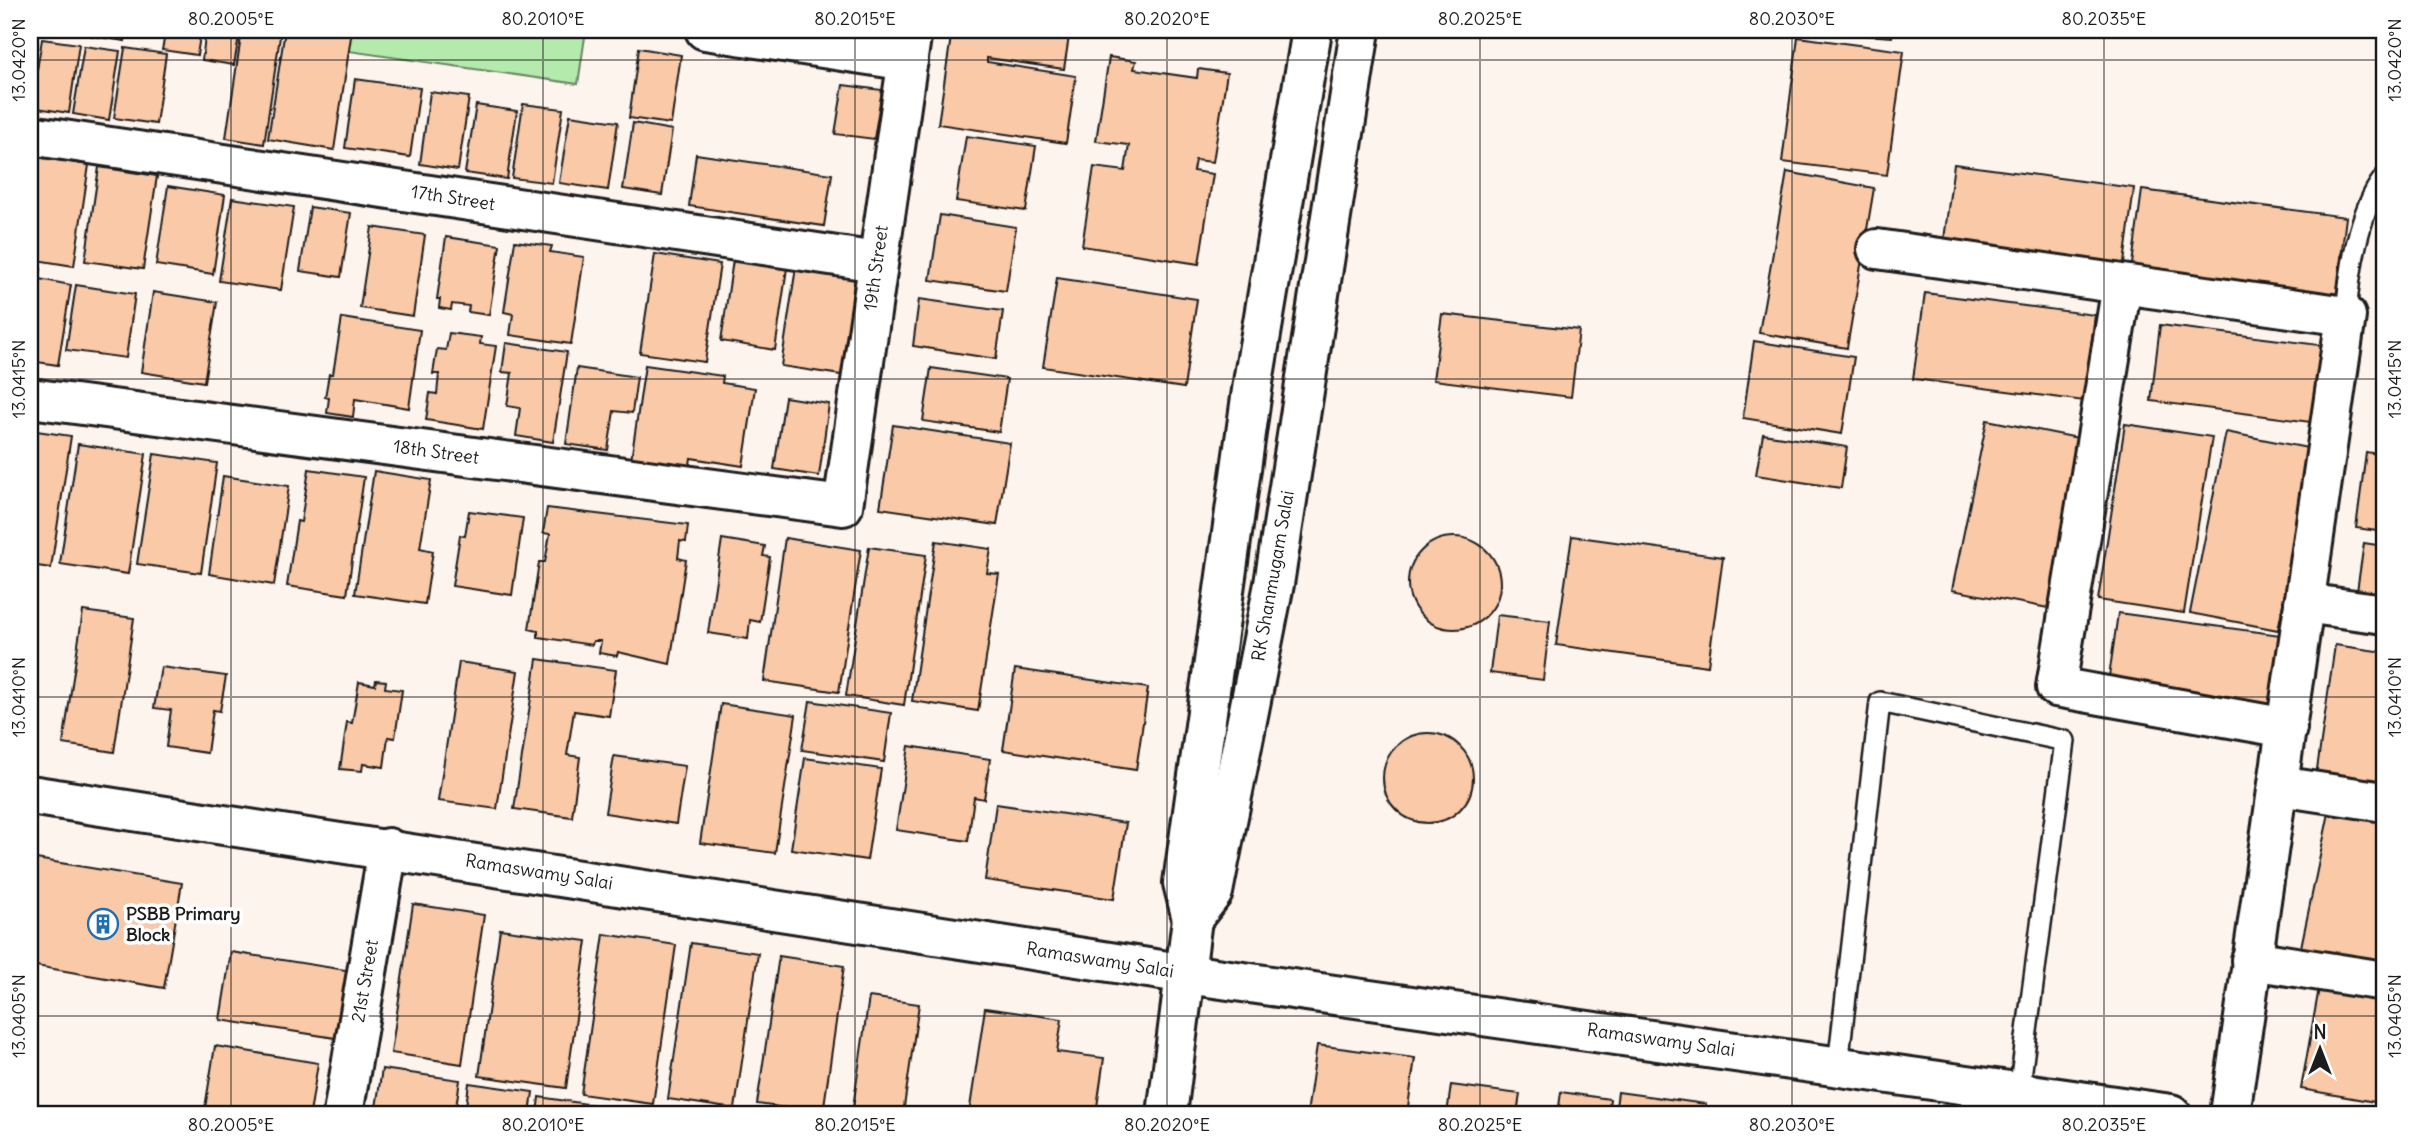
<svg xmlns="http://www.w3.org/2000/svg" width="2414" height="1144" viewBox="0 0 2414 1144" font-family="Delius,sans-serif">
<rect width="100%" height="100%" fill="#fef4ee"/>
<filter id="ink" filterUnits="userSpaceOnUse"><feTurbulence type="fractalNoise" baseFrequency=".0143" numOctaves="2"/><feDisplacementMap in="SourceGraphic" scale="14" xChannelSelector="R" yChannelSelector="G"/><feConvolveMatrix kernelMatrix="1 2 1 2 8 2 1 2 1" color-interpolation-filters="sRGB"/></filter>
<g filter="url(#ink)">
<path fill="#b4eaac" stroke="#688364" stroke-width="2" d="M331 30H586L578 84 328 48Z"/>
<g fill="#f9c9a8" stroke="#1c1c1c" stroke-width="2">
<path d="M93 30H127L125 41 92 36Z"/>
<path d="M137 30H164L163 34Z"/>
<path d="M166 30H201L197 55 162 50Z"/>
<path d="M206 30H240L234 65 202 60Z"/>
<path d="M242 30H281L264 144 226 138Z"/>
<path d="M285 30H352L334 150 268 139Z"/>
<path d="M811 30H891L887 53Z"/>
<path d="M952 30H1070L1064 69 987 58V62L1076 76 1066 143 938 124Z"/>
<path d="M1793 30H1893L1892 37Z"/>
<path d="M1798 37 1904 51 1887 175 1782 162Z"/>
<path d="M42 39 79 44 69 113 31 107Z"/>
<path d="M84 46 120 51 109 120 73 114Z"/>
<path d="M125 48 166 54 156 124 114 118Z"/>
<path d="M639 48 681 55 671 124 629 118Z"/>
<path d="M1109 57 1136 61 1134 69 1197 78 1198 69 1227 73 1213 162 1195 160 1193 171 1213 174 1199 264 1082 246 1094 167 1125 171 1129 145 1096 141Z"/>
<path d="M355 79 420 88 410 157 345 148Z"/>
<path d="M843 85 882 90 874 139 835 134Z"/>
<path d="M430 92 469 97 458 170 420 164Z"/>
<path d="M523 104 563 109 552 183 512 178Z"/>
<path d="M476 105 517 111 507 179 465 173Z"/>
<path d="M570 115 618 122 608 190 559 183Z"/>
<path d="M633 123 672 130 662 195 623 189Z"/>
<path d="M966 136 1036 146 1026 211 956 201Z"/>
<path d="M696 154 832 174 824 226 689 206Z"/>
<path d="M30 156 89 165 74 266 30 259Z"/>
<path d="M1954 164 2134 188 2123 271 1943 247Z"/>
<path d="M99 167 157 176 143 269 85 261Z"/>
<path d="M1787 172 1874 188 1847 348 1759 333Z"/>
<path d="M168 186 225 195 213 274 156 265Z"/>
<path d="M2142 190 2346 217 2335 306 2130 279Z"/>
<path d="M232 198 294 207 281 290 219 281Z"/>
<path d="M310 207 351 213 341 277 300 271Z"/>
<path d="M940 215 1016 227 1006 291 930 280Z"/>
<path d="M372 227 425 235 413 316 360 308Z"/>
<path d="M446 237 500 245 489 315 468 312 469 306 452 304 451 310 439 308 440 299H437Z"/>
<path d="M515 241 552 246 550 252 584 257 571 344 510 335 513 314 504 312Z"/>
<path d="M655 254 720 264 705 362 640 353Z"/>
<path d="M733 260 787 268 775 350 721 341Z"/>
<path d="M30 267 41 269 39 279 71 285 58 365 30 361Z"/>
<path d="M796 267 863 278 848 376 781 366Z"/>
<path d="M1057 278 1197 299 1184 388 1043 367Z"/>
<path d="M76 285 135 294 126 358 66 350Z"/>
<path d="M153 292 217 302 204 382 141 372Z"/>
<path d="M1925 293 2095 315 2084 401 1913 379Z"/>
<path d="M919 299 1003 311 996 359 913 346Z"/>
<path d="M1442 314 1579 330 1571 397 1433 380Z"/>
<path d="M342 318 420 330 409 408 355 399 353 417 327 413 329 398 325 397 329 374H333Z"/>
<path d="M2160 325 2327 346 2318 423 2151 401Z"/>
<path d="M449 333 481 337 480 344 496 346 483 429 426 420 430 393 437 394 439 374H433L437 349 446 350Z"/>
<path d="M1754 341 1854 357 1842 434 1743 418Z"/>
<path d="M506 343 567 352 553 442 516 436 520 408 507 406 512 373 502 372Z"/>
<path d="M645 365 723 376 722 383 755 388 743 466 691 458 688 476 630 467Z"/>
<path d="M577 368 637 377 632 413 614 411 608 450 566 444Z"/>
<path d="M931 368 1007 379 999 432 923 421Z"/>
<path d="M785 397 829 404 819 476 774 469Z"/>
<path d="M1987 420 2088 440 2054 609 1952 590Z"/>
<path d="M2125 424 2212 437 2184 613 2098 600Z"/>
<path d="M893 425 1010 443 997 525 880 508Z"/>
<path d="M30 430 71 436 51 568 30 565Z"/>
<path d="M2226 432 2313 449 2278 630 2190 613Z"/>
<path d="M1763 434 1847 447 1841 488 1756 475Z"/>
<path d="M78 444 146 454 128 574 60 564Z"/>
<path d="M2366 452 2384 455V532L2356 528Z"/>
<path d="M154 454 217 463 201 573 137 564Z"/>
<path d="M309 469 364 477 347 595 287 586 297 521 301 522Z"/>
<path d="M374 471 431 480 420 548 433 551 425 604 355 594Z"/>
<path d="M223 476 289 486 274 585 209 574Z"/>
<path d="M547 508 688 525 686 542 680 541 678 558 686 560 670 664 618 652 617 656 599 653 601 641H593L592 645 538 637V631L529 629 539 562H545L550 534 543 533Z"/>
<path d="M469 511 523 518 512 595 452 586 460 535 465 536Z"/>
<path d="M1572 536 1723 557 1708 666 1556 645Z"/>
<circle cx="1454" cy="583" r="46"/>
<path d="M785 538 861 550 839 692 764 681Z"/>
<path d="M722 539 765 546 763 556 770 557 760 622 750 620 748 639 708 633Z"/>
<path d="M936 541 991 549 987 573 999 574 978 711 912 701Z"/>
<path d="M2364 543 2384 546V602L2356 598Z"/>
<path d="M869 547 926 555 904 705 846 696Z"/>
<path d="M83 611 134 618 114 752 63 744Z"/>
<path d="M2118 613 2288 636 2278 713 2107 691Z"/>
<path d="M1497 615 1550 621 1543 680 1490 673Z"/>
<path d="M2335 645 2384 652V786L2316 776Z"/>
<path d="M537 659 616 670 609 716 574 711 567 755 580 757 572 817 514 809Z"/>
<path d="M459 662 518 671 497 809 438 801Z"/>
<path d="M161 667 226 676 220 711 213 710 207 753 166 747 171 710 154 708Z"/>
<path d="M1015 669 1148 688 1136 770 1003 750Z"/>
<path d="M376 680 386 681 385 688 402 690 395 738 388 737 384 767 363 764 362 771 340 769 347 722 352 723 359 682 375 685Z"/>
<path d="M810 701 891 713 884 762 802 750Z"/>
<path d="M721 704 796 715 775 853 700 843Z"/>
<circle cx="1428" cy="778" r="45"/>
<path d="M909 746 990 759 984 799 974 797 968 841 896 830Z"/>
<path d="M614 756 685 766 676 824 605 813Z"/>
<path d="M805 758 881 769 867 860 791 849Z"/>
<path d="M996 804 1126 823 1114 899 985 880Z"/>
<path d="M2330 808 2384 819V969L2300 952Z"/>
<path d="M30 858 182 883 164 988 30 965Z"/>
<path d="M413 904 484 915 462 1064 391 1053Z"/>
<path d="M500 929 587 941 566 1088 479 1076Z"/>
<path d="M604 934 676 945 653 1104 581 1094Z"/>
<path d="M691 943 758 953 735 1109 668 1099Z"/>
<path d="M231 952 352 971 342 1039 220 1020Z"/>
<path d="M779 956 844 966 823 1113 757 1104Z"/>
<path d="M2319 988 2384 1000V1050L2375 1102 2301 1089Z"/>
<path d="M869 997 919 1004 903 1114H852Z"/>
<path d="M985 1008 1062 1019 1057 1052 1104 1058 1096 1114H969Z"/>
<path d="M1317 1045 1415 1058 1407 1114H1307Z"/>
<path d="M215 1046 318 1063 310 1114H204Z"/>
<path d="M382 1069 460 1080 455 1114H375Z"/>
<path d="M469 1083 533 1092 530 1114H465Z"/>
<path d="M1451 1085 1520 1094 1517 1114H1447Z"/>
<path d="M1561 1092 1610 1099 1608 1114H1558Z"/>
<path d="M1618 1092 1706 1104 1704 1114H1615Z"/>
<path d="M539 1097 615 1108 614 1114H537Z"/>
</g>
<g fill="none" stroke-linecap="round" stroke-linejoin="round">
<g stroke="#1c1c1c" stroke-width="24">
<g id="service">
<path d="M2346 316C2349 275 2358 210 2384 178"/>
<path d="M1838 1065 1880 702 2065 741 2019 1092"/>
</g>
</g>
<g stroke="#1c1c1c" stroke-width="44">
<g id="minor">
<path d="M705 30 908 61"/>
<path d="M30 135 877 262"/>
<path d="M1877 249 2346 316 2230 1114"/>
<path d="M2122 285 2056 687 2287 728"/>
<path d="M30 398 843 506 912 30"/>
<path d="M2304 603 2384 614"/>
<path d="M2279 786 2384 802"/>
<path d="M2251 960 2384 981"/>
<path d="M343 1114 388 848"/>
</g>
</g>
<g stroke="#1c1c1c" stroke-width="44">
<g id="tertiary">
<path d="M30 795 1187 974 2171 1114"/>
<path d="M1192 919 1183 883 1254 376 1312 30"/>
<path d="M1167 1114 1192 919 1213 892 1274 584 1360 30"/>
</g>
</g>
<use href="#service" stroke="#fff" stroke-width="19"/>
<use href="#minor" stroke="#fff" stroke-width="38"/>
<use href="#tertiary" stroke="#fff" stroke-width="38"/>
</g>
</g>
<path fill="none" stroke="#1c1c1c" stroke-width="2" stroke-opacity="0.45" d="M231 30V1114M543 30V1114M855 30V1114M1167 30V1114M1480 30V1114M1792 30V1114M2104 30V1114M30 60H2384M30 379H2384M30 697H2384M30 1016H2384"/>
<defs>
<g id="building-ring" transform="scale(1.575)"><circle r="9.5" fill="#fff" stroke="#1f6fb2" stroke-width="1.5"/><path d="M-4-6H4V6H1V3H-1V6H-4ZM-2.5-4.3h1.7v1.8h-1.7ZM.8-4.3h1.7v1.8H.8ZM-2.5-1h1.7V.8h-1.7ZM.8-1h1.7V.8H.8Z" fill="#1f6fb2"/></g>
</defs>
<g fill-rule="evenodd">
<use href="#building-ring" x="103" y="924"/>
</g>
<g text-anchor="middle" stroke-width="7" stroke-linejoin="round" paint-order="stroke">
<g font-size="18" fill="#1c1c1c" stroke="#fff">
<text transform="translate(453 198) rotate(9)" y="6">17th Street</text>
<text transform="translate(876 268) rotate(-82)" y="6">19th Street</text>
<text transform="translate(436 452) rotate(8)" y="6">18th Street</text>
<text transform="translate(1273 576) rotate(-80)" y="6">RK Shanmugam Salai</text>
<text transform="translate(539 872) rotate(9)" y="6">Ramaswamy Salai</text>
<text transform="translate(1100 960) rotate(9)" y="6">Ramaswamy Salai</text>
<text transform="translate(365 981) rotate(-80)" y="6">21st Street</text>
<text transform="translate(1661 1040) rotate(8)" y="6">Ramaswamy Salai</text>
</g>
<g font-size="18" font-weight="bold" fill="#1c1c1c" stroke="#fff" text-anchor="start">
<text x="126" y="920">PSBB Primary<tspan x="126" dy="21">Block</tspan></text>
</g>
</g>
<rect width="2414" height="1144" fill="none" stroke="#fff" stroke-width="77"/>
<g transform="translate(2320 1049)" stroke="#ffffff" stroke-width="5" paint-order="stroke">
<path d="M0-5L12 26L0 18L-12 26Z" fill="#1c1c1c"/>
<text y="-10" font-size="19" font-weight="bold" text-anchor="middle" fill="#1c1c1c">N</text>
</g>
<rect x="38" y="38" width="2338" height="1068" fill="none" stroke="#1c1c1c" stroke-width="2.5"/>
<g font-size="18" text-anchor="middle" fill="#1c1c1c">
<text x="231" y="25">80.2005°E</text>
<text x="543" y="25">80.2010°E</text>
<text x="855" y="25">80.2015°E</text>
<text x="1167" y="25">80.2020°E</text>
<text x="1480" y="25">80.2025°E</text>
<text x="1792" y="25">80.2030°E</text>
<text x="2104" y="25">80.2035°E</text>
<text transform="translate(19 60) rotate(-90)" y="6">13.0420°N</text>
<text transform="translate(2395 60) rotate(-90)" y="6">13.0420°N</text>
<text transform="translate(19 379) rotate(-90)" y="6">13.0415°N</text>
<text transform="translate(2395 379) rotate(-90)" y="6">13.0415°N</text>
<text transform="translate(19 697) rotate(-90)" y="6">13.0410°N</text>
<text transform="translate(2395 697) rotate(-90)" y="6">13.0410°N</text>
<text transform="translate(19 1016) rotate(-90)" y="6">13.0405°N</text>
<text transform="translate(2395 1016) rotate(-90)" y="6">13.0405°N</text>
<text x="231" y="1131">80.2005°E</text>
<text x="543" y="1131">80.2010°E</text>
<text x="855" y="1131">80.2015°E</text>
<text x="1167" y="1131">80.2020°E</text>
<text x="1480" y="1131">80.2025°E</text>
<text x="1792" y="1131">80.2030°E</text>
<text x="2104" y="1131">80.2035°E</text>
</g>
</svg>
